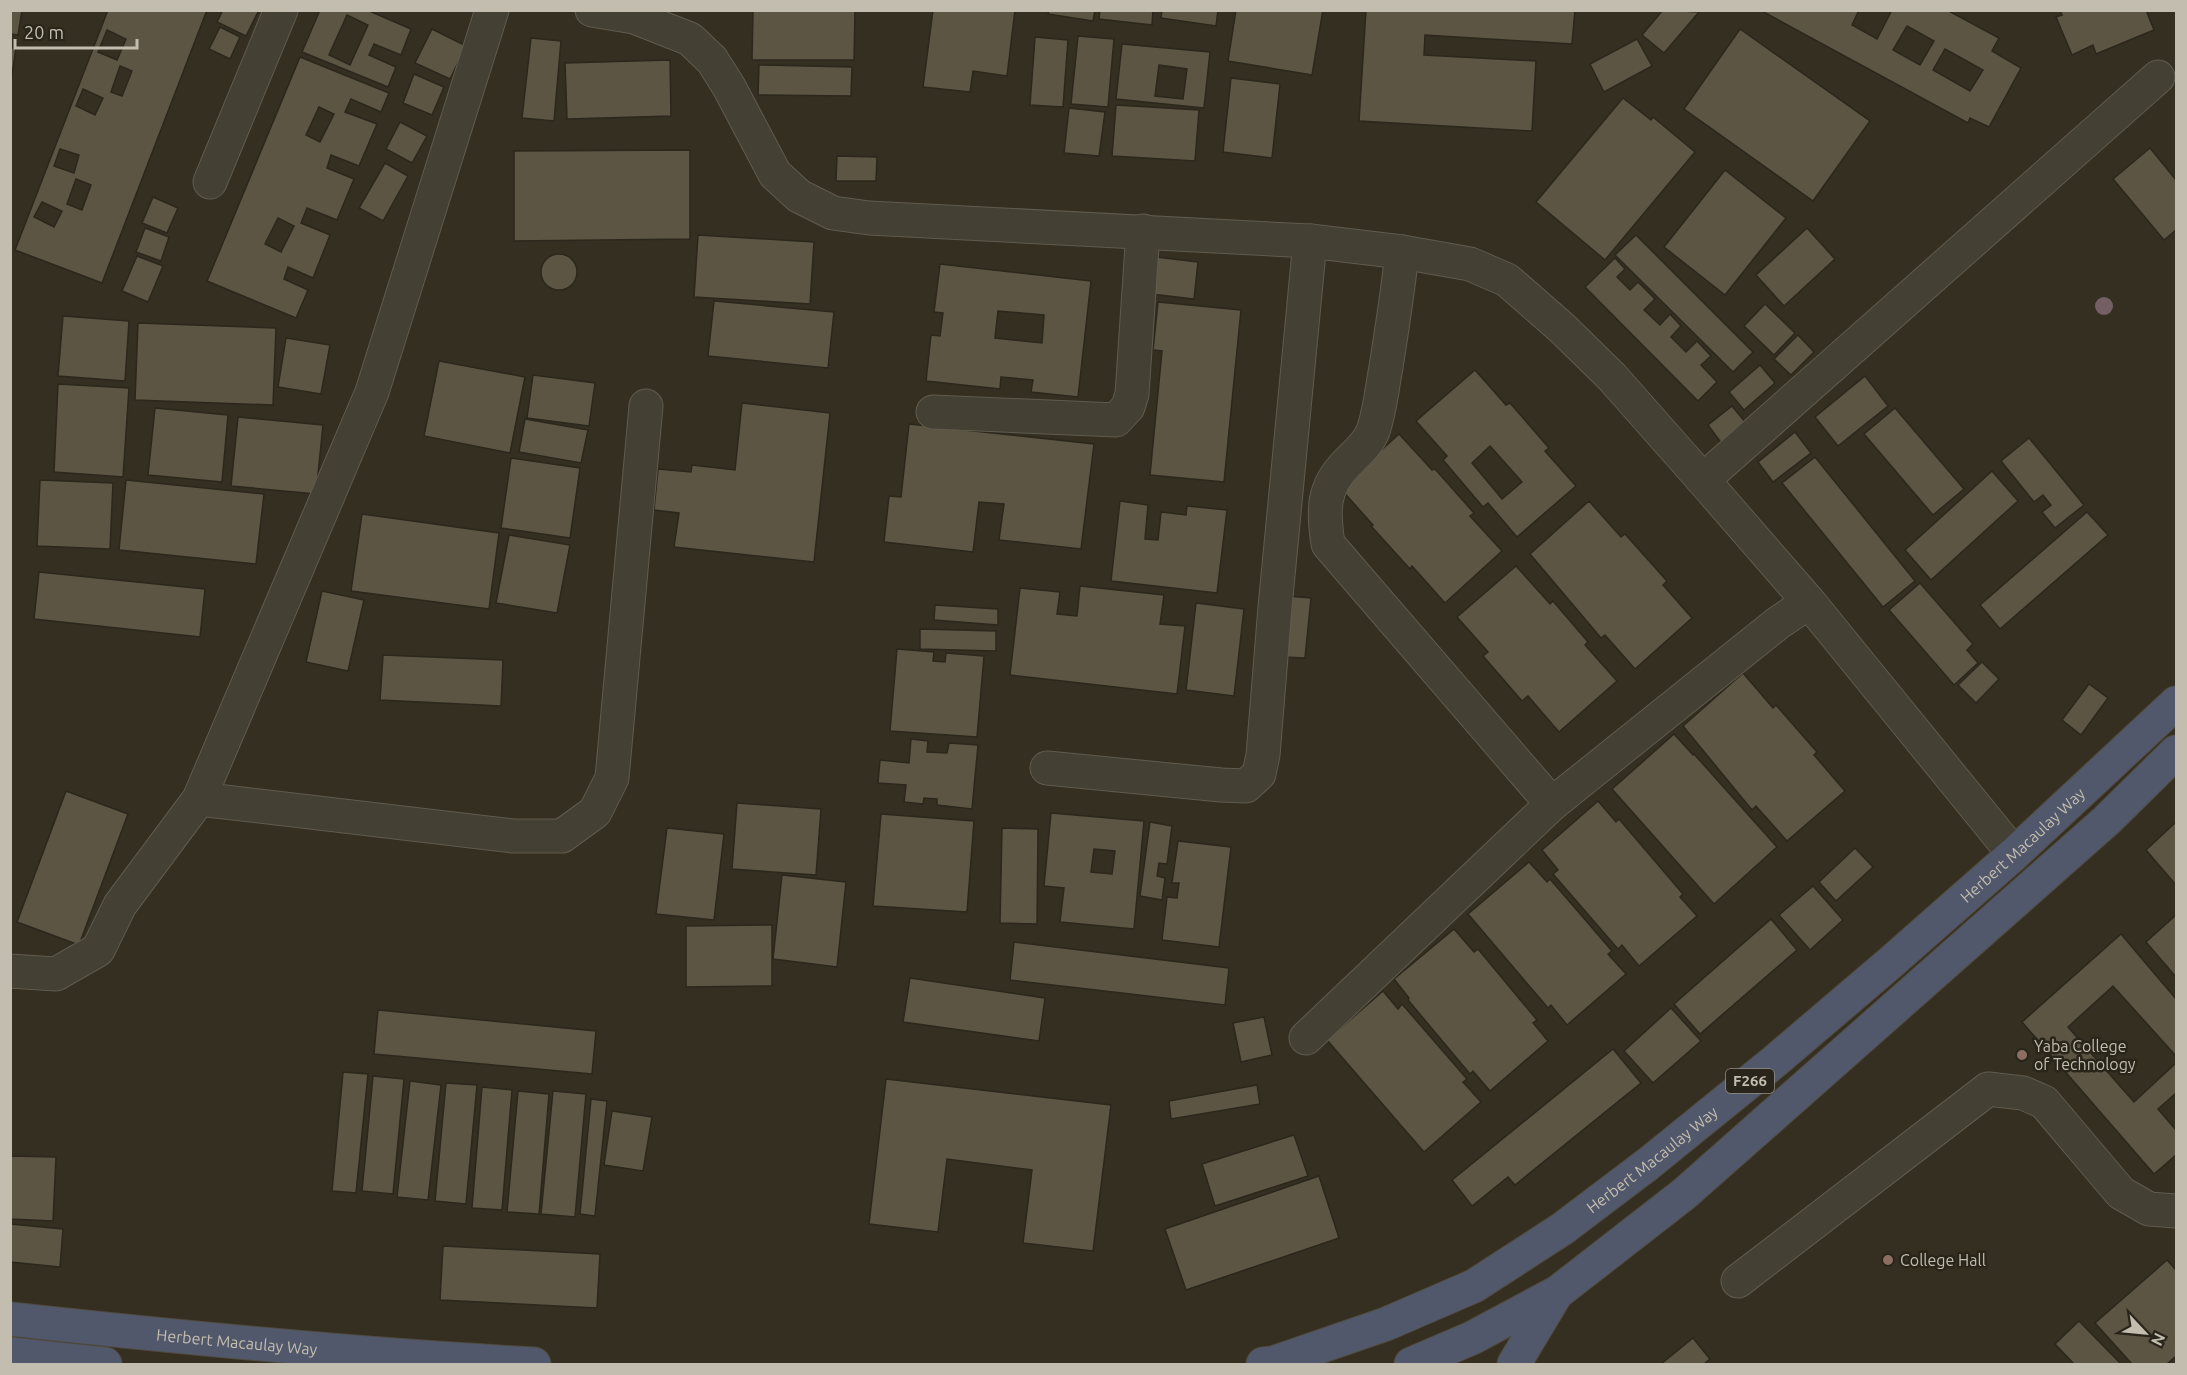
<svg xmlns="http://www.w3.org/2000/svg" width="2187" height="1375" viewBox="0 0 2187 1375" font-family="Ubuntu,sans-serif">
<rect width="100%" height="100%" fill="#342f21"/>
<g fill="#5c5544" stroke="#2c271c" stroke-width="1.5" fill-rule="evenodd">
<path d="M10 10H22L18 35 10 34Z"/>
<path d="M108 10H207L102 283 15 250ZM107 30 126 39 117 60 98 52ZM120 66 132 71 122 96 111 92ZM83 89 103 98 95 115 76 106ZM60 149 79 155 74 173 54 166ZM76 179 91 185 82 210 67 204ZM42 202 62 211 54 227 34 217Z"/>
<path d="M223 10H259L246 36 217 22Z"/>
<path d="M320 10H367L411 29 401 55 374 44 369 55 396 67 388 87 302 52ZM347 15 368 25 350 65 329 55Z"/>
<path d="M753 10H855L854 60H752Z"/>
<path d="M933 10H1015L1007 76 973 71 970 92 923 87Z"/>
<path d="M1049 10H1095L1093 21 1048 14Z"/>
<path d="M1100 10H1153L1152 25 1099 19Z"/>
<path d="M1162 10H1218L1216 26 1161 18Z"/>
<path d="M1236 10H1323L1312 75 1228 61Z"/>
<path d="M1366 10H1575L1572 44 1425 35 1424 55 1536 61 1532 131 1359 121Z"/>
<path d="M1663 10 1699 12 1664 53 1642 35Z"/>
<path d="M1760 10H1859L1852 25 1877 39 1892 10H1947L1999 38 1992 51 2021 68 1989 127 1970 118 1968 123ZM1907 26 1934 41 1920 65 1893 50ZM1945 49 1983 70 1970 91 1933 70Z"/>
<path d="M2060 10H2146L2154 30 2096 54 2093 45 2072 55 2056 17 2062 15Z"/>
<path d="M220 27 240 37 230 59 209 49Z"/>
<path d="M432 29 466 46 450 79 415 63Z"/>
<path d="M1740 29 1870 121 1813 201 1684 109Z"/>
<path d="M1078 36 1114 39 1108 107 1071 104Z"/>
<path d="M1035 37 1068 40 1063 107 1030 105Z"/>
<path d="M531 38 561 41 554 121 522 118Z"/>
<path d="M1637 39 1652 66 1604 92 1590 64Z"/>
<path d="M1122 44 1210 52 1204 108 1116 99ZM1159 65 1187 69 1183 99 1155 96Z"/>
<path d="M10 48H16L10 87Z"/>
<path d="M300 57 389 93 381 112 351 99 345 112 377 124 359 166 331 155 327 168 354 179 337 220 307 208 301 223 330 235 313 278 288 267 284 279 308 290 296 318 207 281ZM319 107 334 114 320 142 306 135ZM278 218 294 226 281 252 265 244Z"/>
<path d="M670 60 671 116 567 119 565 63Z"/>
<path d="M759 65 852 67 851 96 758 95Z"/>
<path d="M414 74 444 87 432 115 403 103Z"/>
<path d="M1231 78 1280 84 1272 158 1223 152Z"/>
<path d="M1623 98 1651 120 1653 117 1695 152 1605 260 1536 202Z"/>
<path d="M1116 105 1199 110 1195 161 1112 156Z"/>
<path d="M1069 108 1105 112 1099 156 1064 153Z"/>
<path d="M400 122 427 136 412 163 386 149Z"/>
<path d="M2150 148 2176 180V230L2164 240 2113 179Z"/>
<path d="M690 150V239L514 241V151Z"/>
<path d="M837 156 877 157 876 181H836Z"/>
<path d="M385 163 408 176 383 221 359 208Z"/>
<path d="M1725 170 1786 218 1725 295 1664 247Z"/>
<path d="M153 197 178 208 167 233 142 223Z"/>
<path d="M145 228 169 237 161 261 136 252Z"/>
<path d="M1807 228 1835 259 1784 306 1756 275Z"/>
<path d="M698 235 814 242 810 304 694 297Z"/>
<path d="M1636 235 1753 352 1733 372 1615 255Z"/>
<circle cx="559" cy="272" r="18"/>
<path d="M137 256 163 266 148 302 122 291Z"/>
<path d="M1156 257 1198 262 1194 299 1151 294Z"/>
<path d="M1615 258 1625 269 1617 277 1630 290 1638 282 1655 299 1644 310 1660 325 1670 314 1681 326 1671 337 1686 352 1697 341 1711 356 1701 365 1717 382 1698 401 1585 287Z"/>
<path d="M940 264 1091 281 1078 397 1031 392 1033 380 1001 377 1000 389 926 381 931 335 940 336 943 313 934 312ZM998 311 1044 315 1042 343 995 338Z"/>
<path d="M714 301 834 312 828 368 708 356Z"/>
<path d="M1158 302 1241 310 1224 482 1150 475 1162 351 1153 350Z"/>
<path d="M1765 304 1795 333 1774 355 1744 326Z"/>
<path d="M63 316 129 321 125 381 58 376Z"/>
<path d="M138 323 276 328 273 405 135 400Z"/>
<path d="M1798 335 1814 352 1791 375 1774 359Z"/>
<path d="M286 338 330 345 321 394 278 387Z"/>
<path d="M439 361 525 377 510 453 424 436Z"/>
<path d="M1760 365 1775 383 1744 410 1729 392Z"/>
<path d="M1475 370 1506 405 1510 403 1549 448 1545 451 1576 486 1517 537 1488 503 1483 507 1443 460 1447 456 1416 421ZM1490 446 1522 482 1502 499 1472 463Z"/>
<path d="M533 375 595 383 589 426 527 418Z"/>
<path d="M1865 376 1888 406 1838 446 1815 417Z"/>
<path d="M58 384 129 388 123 477 54 472Z"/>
<path d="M742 403 830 413 814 562 674 547 679 513 654 510 658 469 691 472 692 465 735 470Z"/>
<path d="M1732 406 1750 428 1725 448 1708 425Z"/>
<path d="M155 408 228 415 222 482 148 475Z"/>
<path d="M1895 408 1964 489 1933 515 1864 434Z"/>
<path d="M238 417 323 425 316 494 231 486Z"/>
<path d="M525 419 588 430 581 463 519 452Z"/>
<path d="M909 424 1094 444 1081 549 999 540 1004 504 979 502 973 552 884 542 889 496 901 497Z"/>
<path d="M1795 432 1811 453 1773 482 1758 462Z"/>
<path d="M1399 434 1432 470 1435 469 1474 513 1470 516 1502 551 1445 603 1412 566 1410 569 1371 526 1373 525 1340 488Z"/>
<path d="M2029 438 2084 505 2055 528 2042 512 2051 505 2043 495 2034 502 2001 461Z"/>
<path d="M1815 457 1915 581 1883 607 1782 483Z"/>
<path d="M511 458 580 468 570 538 501 528Z"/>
<path d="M1992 471 2018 501 1931 580 1905 550Z"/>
<path d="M40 480 113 483 110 549 37 546Z"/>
<path d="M126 480 264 494 256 564 119 550Z"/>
<path d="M1120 501 1148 505 1145 539 1158 540 1161 512 1186 515 1187 506 1227 510 1217 593 1111 581Z"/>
<path d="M1589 501 1621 537 1625 534 1667 581 1663 585 1692 618 1635 669 1605 635 1601 638 1530 554Z"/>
<path d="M2087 512 2108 535 2000 629 1980 605Z"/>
<path d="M362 514 499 533 489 609 351 591Z"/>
<path d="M509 535 570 545 557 613 496 603Z"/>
<path d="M1516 566 1550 604 1553 601 1588 642 1585 645 1617 681 1559 732 1528 696 1522 701 1483 656 1488 652 1457 617Z"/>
<path d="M39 572 205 589 200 637 34 619Z"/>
<path d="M1920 583 1973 644 1967 650 1978 663 1954 685 1889 610Z"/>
<path d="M1080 586 1164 595 1160 624 1185 626 1177 694 1010 675 1020 588 1060 592 1057 614 1077 616Z"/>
<path d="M322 591 364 600 348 671 306 662Z"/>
<path d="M1288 596 1311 598 1305 658 1283 657Z"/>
<path d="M1196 603 1244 609 1234 696 1186 690Z"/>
<path d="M935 605 998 609V625L934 620Z"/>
<path d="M920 629 996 631V651L920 649Z"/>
<path d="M897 649 934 652 933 661 945 662 946 653 984 656 977 737 890 731Z"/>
<path d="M383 655 503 660 501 706 380 700Z"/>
<path d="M1982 662 1999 679 1976 703 1958 685Z"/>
<path d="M1743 673 1773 708 1776 705 1817 752 1814 755 1845 791 1787 841 1756 806 1752 810 1683 726Z"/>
<path d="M2089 684 2108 698 2081 735 2062 720Z"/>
<path d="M1674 734 1693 755 1694 754 1777 847 1714 904 1612 789Z"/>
<path d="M911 739 928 741 927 752 947 753 949 743 978 745 972 809 937 805V799L924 798 923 804 904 802 906 785 878 783 880 760 909 763Z"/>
<path d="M66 791 128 814 79 945 17 922Z"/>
<path d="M1598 801 1616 822 1619 819 1683 894 1680 897 1697 916 1639 966 1622 945 1618 949 1553 874 1558 870 1542 850Z"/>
<path d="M737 803 821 809 816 875 732 869Z"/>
<path d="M1051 813 1144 821 1134 929 1060 922 1064 888 1044 886ZM1094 849 1115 851 1112 874 1091 872Z"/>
<path d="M881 814 974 821 967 912 873 906Z"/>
<path d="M1150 822 1172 826 1167 864 1159 863 1157 876 1165 878 1162 900 1140 896Z"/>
<path d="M2176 822V885L2146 850Z"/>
<path d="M667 828 724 834 714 920 656 914Z"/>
<path d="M1002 828 1038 829 1037 924 1000 923Z"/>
<path d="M1178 841 1231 847 1219 947 1162 940 1167 897 1177 898 1179 883H1172Z"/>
<path d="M1855 848 1873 867 1836 901 1819 882Z"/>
<path d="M1529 862 1547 882 1550 879 1612 951 1608 954 1626 974 1567 1025 1551 1005 1548 1008 1468 914Z"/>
<path d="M782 875 846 882 837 967 773 959Z"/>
<path d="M1813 886 1843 920 1810 950 1779 915Z"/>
<path d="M2176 915V977L2146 942Z"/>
<path d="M1771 919 1797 950 1700 1034 1674 1004Z"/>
<path d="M772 925V986L686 987V926Z"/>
<path d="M1454 929 1474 952 1478 949 1537 1020 1533 1023 1548 1041 1490 1091 1473 1071 1470 1074 1408 1000 1409 998 1394 979Z"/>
<path d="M2121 934 2176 999V1056L2113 986 2068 1027 2134 1102 2176 1063V1093L2158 1109 2176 1130V1155L2154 1174 2022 1022Z"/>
<path d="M1014 942 1229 968 1225 1005 1010 980Z"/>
<path d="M910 978 1045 998 1039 1041 903 1022Z"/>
<path d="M1383 991 1398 1009 1402 1004 1467 1079 1463 1082 1481 1102 1424 1152 1327 1040Z"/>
<path d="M1671 1008 1701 1041 1653 1083 1624 1051Z"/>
<path d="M378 1010 596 1031 592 1074 374 1054Z"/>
<path d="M1264 1017 1272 1055 1241 1062 1233 1023Z"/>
<path d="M1613 1049 1641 1083 1515 1185 1508 1177 1472 1206 1452 1180Z"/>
<path d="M343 1072 368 1074 356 1193 332 1191Z"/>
<path d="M373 1076 404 1079 393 1194 362 1191Z"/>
<path d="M886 1079 1111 1105 1093 1251 1023 1243 1032 1170 947 1159 938 1232 869 1224Z"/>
<path d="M410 1081 441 1085 428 1200 397 1197Z"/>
<path d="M446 1083 477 1085 466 1204 435 1201Z"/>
<path d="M1257 1085 1260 1104 1171 1119 1169 1101Z"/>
<path d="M482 1087 512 1090 502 1210 472 1208Z"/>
<path d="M518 1091 549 1094 539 1214 507 1212Z"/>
<path d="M553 1091 586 1094 575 1217 541 1214Z"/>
<path d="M591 1099 607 1101 595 1216 580 1214Z"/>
<path d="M612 1111 652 1117 643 1171 604 1165Z"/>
<path d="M1294 1135 1308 1176 1215 1206 1202 1164Z"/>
<path d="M10 1156 56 1157 53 1221 10 1219Z"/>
<path d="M1319 1176 1339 1238 1186 1290 1165 1229Z"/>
<path d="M10 1224 63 1229 60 1267 10 1262Z"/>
<path d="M443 1246 600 1254 597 1308 440 1300Z"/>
<path d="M2167 1260 2176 1270V1356L2167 1364H2132L2095 1323Z"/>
<path d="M2079 1321 2121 1364H2074L2055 1344Z"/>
<path d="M1693 1338 1710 1359 1704 1364H1661Z"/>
</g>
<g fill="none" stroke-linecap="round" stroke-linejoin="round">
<g stroke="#605b4f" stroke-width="35">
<g id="minor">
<path d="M592 10 634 17 690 39 712 60 729 87 775 174 799 196 833 213 869 218 927 221 1310 241 1402 252 1470 264 1507 280 1562 328 1612 377 1703 480 1809 602 2014 854"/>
<path d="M210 182 281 10"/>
<path d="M1402 252C1398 291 1392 329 1386 367 1382 388 1380 411 1373 431 1368 444 1357 453 1347 463 1322 488 1323 511 1328 544L1552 804"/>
<path d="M933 412 1116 420 1128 407 1132 394 1143 231"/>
<path d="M1703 480 2158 77"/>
<path d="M1047 768 1221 785 1246 786 1259 774 1263 755 1275 607 1310 241"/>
<path d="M199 799 513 836H562L595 812 612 778 646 406"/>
<path d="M10 971 56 974 98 950 120 905 199 799 372 392 492 10"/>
<path d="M1306 1038 1552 804 1778 623 1809 602"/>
<path d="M1738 1281 1988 1089 2023 1093 2044 1102 2121 1193 2149 1209 2176 1211"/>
</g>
</g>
<g stroke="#504b3f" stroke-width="35">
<g id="highway">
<path id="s1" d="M10 1319C185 1338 359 1355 534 1364"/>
<path d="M10 1354 105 1364"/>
<path id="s2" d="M1263 1364 1273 1363 1386 1324 1474 1286 1562 1229 1648 1164 1775 1061 1890 963 2014 854 2176 703"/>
<path d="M1411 1364 1472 1338 1558 1292 1684 1194 2107 820 2176 752"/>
<path d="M1514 1364 1556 1294"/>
</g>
</g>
<use href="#minor" stroke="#454034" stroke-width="33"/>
<use href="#highway" stroke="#52586b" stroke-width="33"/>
</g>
<circle fill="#735f64" cx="2104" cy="306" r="9"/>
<g fill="#8d6e63" stroke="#2a251a" stroke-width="2">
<circle cx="2022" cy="1055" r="6"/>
<circle cx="1888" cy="1260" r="6"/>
</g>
<g text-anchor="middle" stroke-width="5" stroke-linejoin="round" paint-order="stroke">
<rect fill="#2a251a" stroke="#948f82" stroke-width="1.5" x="1726" y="1069" width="48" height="24" rx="4.5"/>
<g font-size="15" font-weight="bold" fill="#c2bdae">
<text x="1750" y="1086">F266</text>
</g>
<g font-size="16" fill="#c2bdae" stroke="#2a251a">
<text dy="6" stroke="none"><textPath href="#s2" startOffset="930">Herbert Macaulay Way</textPath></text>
<text dy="6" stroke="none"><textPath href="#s2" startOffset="444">Herbert Macaulay Way</textPath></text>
<text dy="6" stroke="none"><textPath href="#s1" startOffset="228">Herbert Macaulay Way</textPath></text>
</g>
<g font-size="16" fill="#c2bdae" stroke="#2a251a" text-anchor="start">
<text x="2034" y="1052">Yaba College<tspan x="2034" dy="18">of Technology</tspan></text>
<text x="1900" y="1266">College Hall</text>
</g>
</g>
<rect width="2187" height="1375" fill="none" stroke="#c2bdae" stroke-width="24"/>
<g transform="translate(2145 1333) rotate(116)" stroke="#2a251a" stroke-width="4.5" paint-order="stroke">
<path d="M0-4.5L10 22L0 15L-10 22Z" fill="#c2bdae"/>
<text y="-9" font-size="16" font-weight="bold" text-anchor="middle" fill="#c2bdae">N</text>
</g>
<path d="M15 39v9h122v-9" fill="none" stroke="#c2bdae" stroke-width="3"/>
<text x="24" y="39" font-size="18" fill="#c2bdae" stroke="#2a251a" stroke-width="4.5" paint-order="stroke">20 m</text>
</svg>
